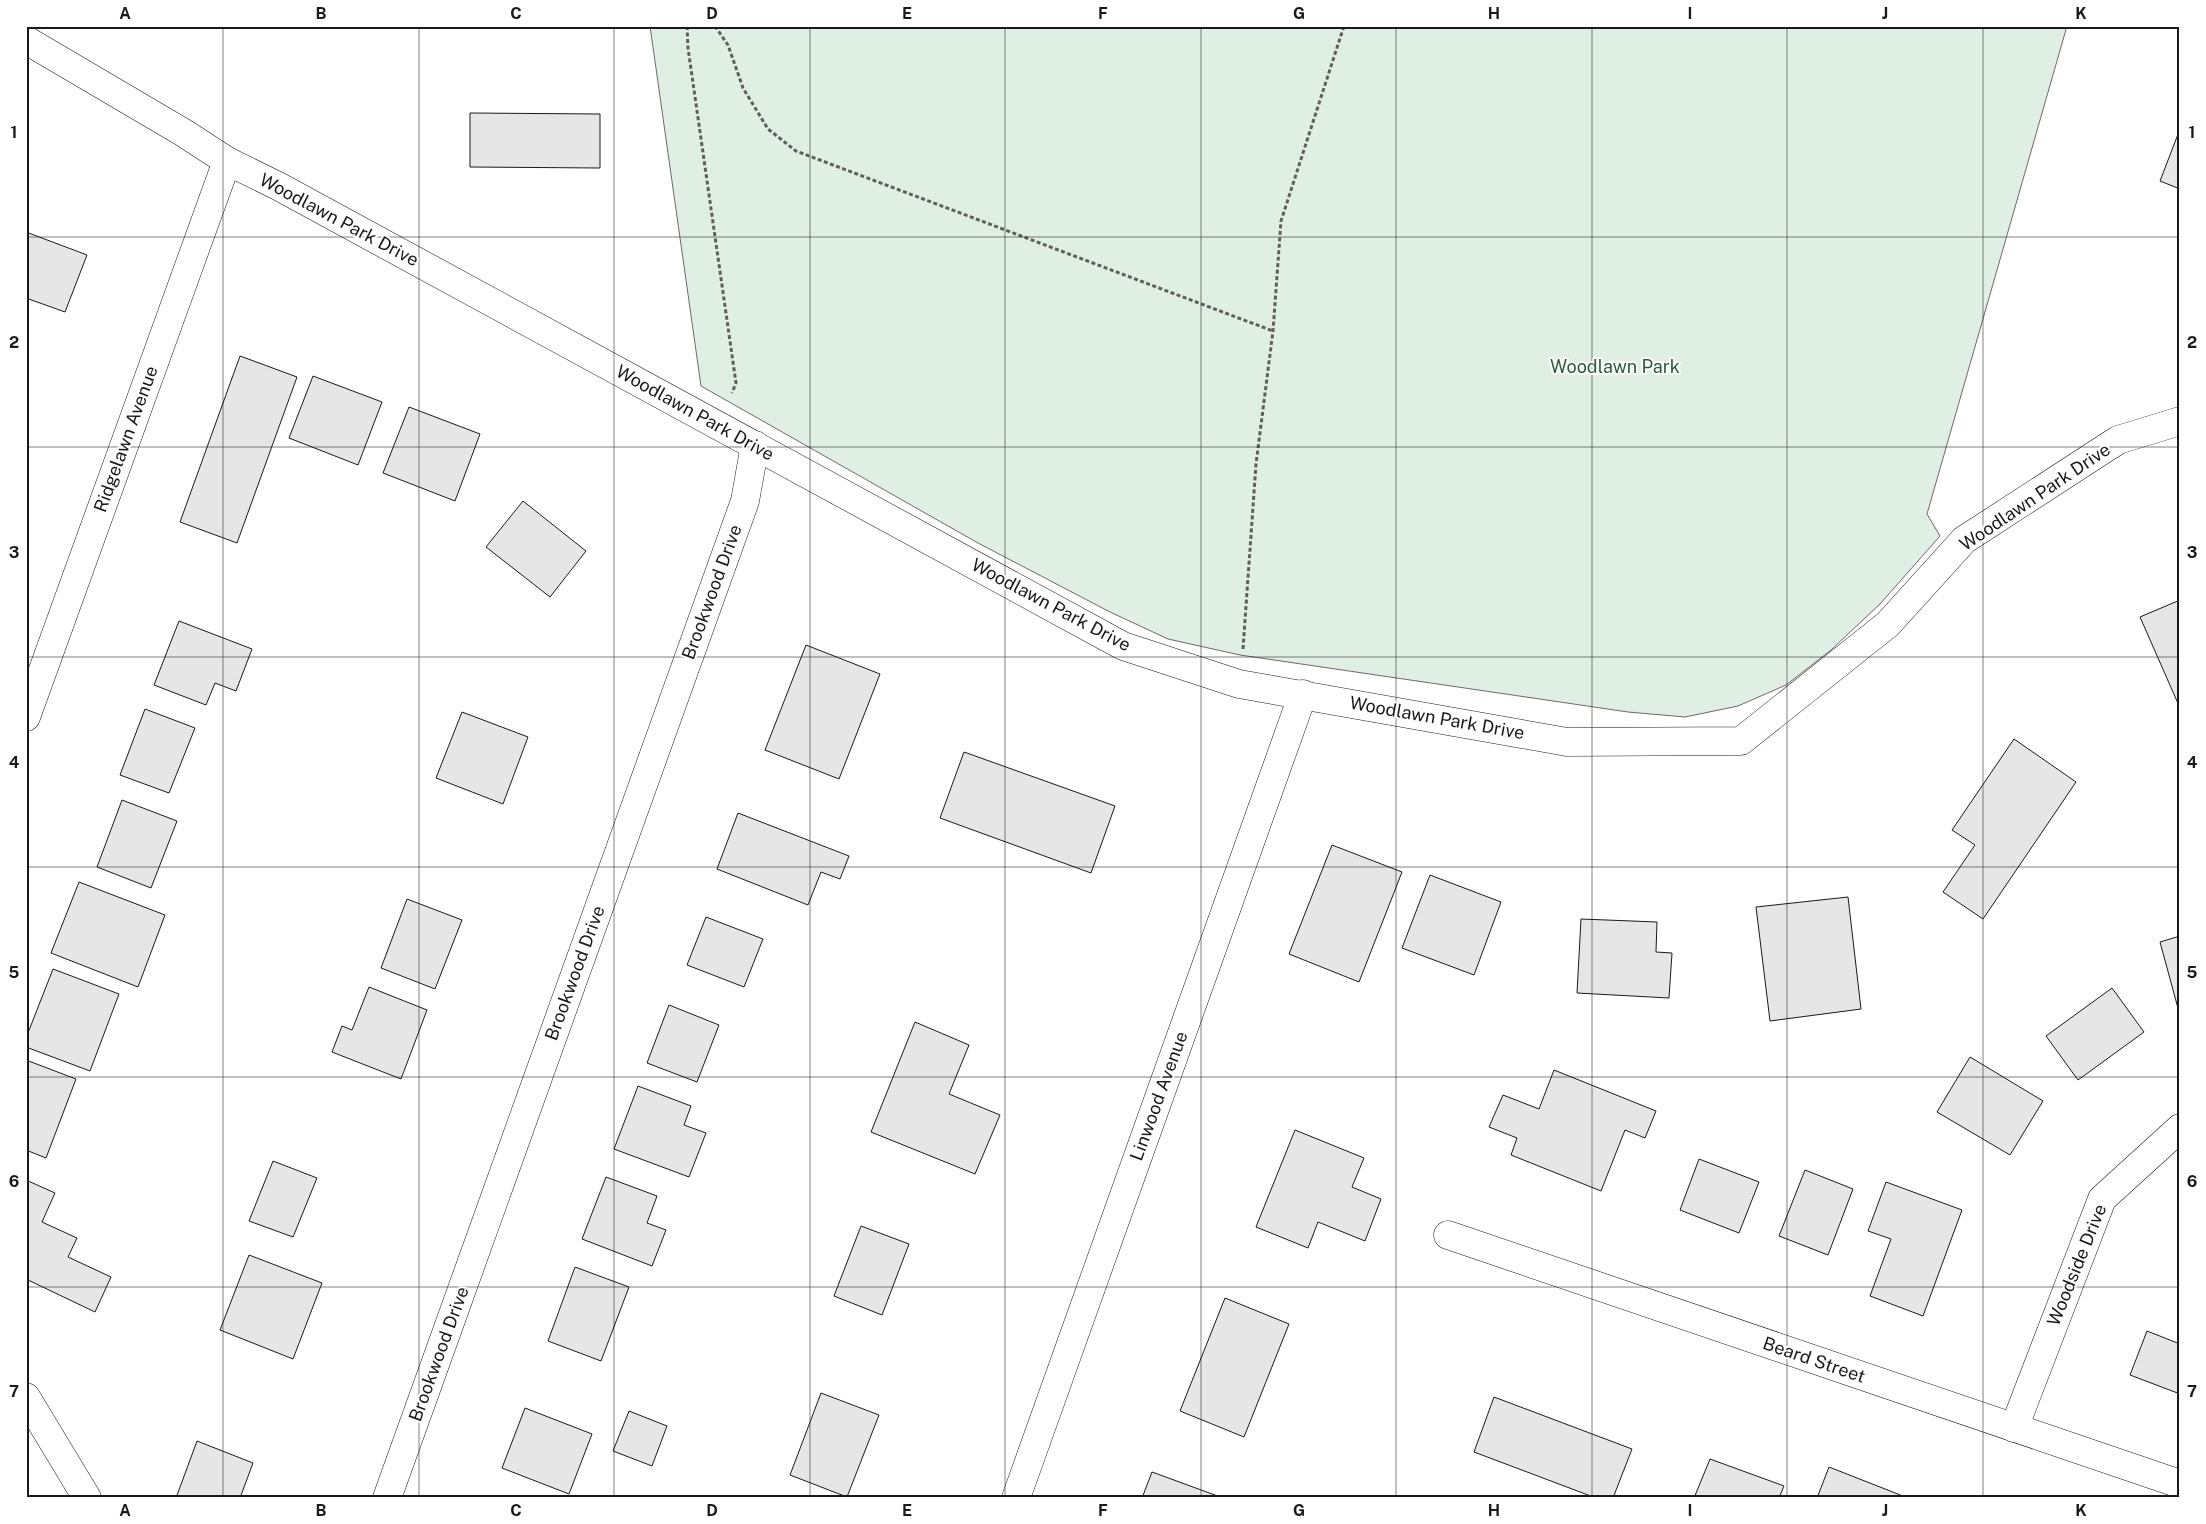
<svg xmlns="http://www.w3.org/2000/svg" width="2206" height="1524" viewBox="0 0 2206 1524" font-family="'Public Sans',sans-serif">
<rect width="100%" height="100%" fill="#fff"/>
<path fill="#e0efe3" stroke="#6a6a6a" d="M650 26H2067L1927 514 1940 536 1880 604 1831 650 1786 685 1738 706 1685 717 1628 712 1240 655 1168 639 1110 612 978 543 701 386Z"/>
<g fill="#e6e6e6" stroke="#1a1a1a">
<path d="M470 113 600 114V168L470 167Z"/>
<path d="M2180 129V189L2160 181Z"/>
<path d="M26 232 87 255 65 312 26 298Z"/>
<path d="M240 356 297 377 237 543 180 522Z"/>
<path d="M313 376 382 402 358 465 289 438Z"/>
<path d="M409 407 480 434 455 501 383 473Z"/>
<path d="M523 501 586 551 550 597 486 547Z"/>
<path d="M2180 600V708L2140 617Z"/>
<path d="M179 621 252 649 236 691 215 683 206 705 154 685Z"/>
<path d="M806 645 880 674 839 779 765 750Z"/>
<path d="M145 709 195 728 169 793 120 775Z"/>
<path d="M462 712 528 737 503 804 436 778Z"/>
<path d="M2014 739 2076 782 1983 919 1943 892 1975 845 1952 830Z"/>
<path d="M964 752 1115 806 1091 873 940 818Z"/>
<path d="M122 800 177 821 151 888 97 867Z"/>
<path d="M738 813 849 856 840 879 821 872 808 905 717 869Z"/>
<path d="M1332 845 1402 872 1359 982 1289 954Z"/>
<path d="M1430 875 1501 902 1474 975 1402 948Z"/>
<path d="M79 882 165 915 138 987 51 953Z"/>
<path d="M1848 897 1861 1009 1770 1021 1756 907Z"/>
<path d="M407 899 462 920 435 989 381 968Z"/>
<path d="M706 917 763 939 744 987 687 965Z"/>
<path d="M1581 919 1657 922 1656 952 1672 953 1669 998 1577 993Z"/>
<path d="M2180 936V1012H2179L2160 942Z"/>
<path d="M53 969 119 994 90 1071 26 1047V1038Z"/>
<path d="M369 987 427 1010 401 1079 332 1052 342 1026 352 1030Z"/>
<path d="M2112 988 2144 1032 2078 1080 2046 1036Z"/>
<path d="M669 1005 719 1025 697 1082 647 1063Z"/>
<path d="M915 1022 969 1045 949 1094 1000 1115 975 1174 871 1132Z"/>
<path d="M1970 1057 2043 1101 2010 1155 1937 1112Z"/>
<path d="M26 1060 76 1079 46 1158 26 1150Z"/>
<path d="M1554 1070 1656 1111 1645 1138 1625 1130 1601 1191 1511 1155 1517 1138 1489 1127 1503 1095 1539 1109Z"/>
<path d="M638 1086 691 1106 684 1125 706 1133 689 1177 614 1149Z"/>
<path d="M1295 1130 1364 1158 1352 1187 1381 1199 1365 1241 1318 1222 1308 1248 1256 1227Z"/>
<path d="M1699 1159 1759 1182 1739 1233 1680 1210Z"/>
<path d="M273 1161 317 1178 293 1237 249 1221Z"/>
<path d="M1805 1170 1853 1189 1828 1255 1779 1236Z"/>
<path d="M606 1177 657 1196 647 1223 666 1230 652 1266 582 1239Z"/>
<path d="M26 1180 55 1193 42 1222 77 1238 68 1257 111 1277 95 1312 26 1279Z"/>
<path d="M1886 1182 1962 1210 1923 1316 1870 1296 1891 1239 1868 1231Z"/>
<path d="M861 1226 909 1244 882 1315 834 1296Z"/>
<path d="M249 1255 322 1283 293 1359 220 1330Z"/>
<path d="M575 1267 629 1287 601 1361 548 1341Z"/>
<path d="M1225 1298 1289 1324 1244 1437 1180 1411Z"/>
<path d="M2147 1331 2180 1344V1394L2130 1375Z"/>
<path d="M821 1393 879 1415 847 1497 790 1475Z"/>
<path d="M1494 1397 1632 1449 1613 1498H1596L1474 1452Z"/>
<path d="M525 1408 592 1434 569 1494 502 1468Z"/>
<path d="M629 1411 667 1426 652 1466 613 1451Z"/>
<path d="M197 1441 253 1463 240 1498H176Z"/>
<path d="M1710 1459 1784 1486 1779 1498H1694Z"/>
<path d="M1829 1467 1908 1498H1817Z"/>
<path d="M1152 1472 1223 1498H1142Z"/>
</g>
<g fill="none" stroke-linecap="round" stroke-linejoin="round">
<g stroke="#1a1a1a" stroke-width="29">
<g id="minor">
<path d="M26 40 184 133 227 161 278 186 1123 646 1239 684 1567 742 1741 741 1888 624 1964 540 2118 440 2180 421"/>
<path d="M26 717 227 161"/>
<path d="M1448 1235 2180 1484"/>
<path d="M26 1397 87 1498"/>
<path d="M2014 1428 2102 1199 2180 1128"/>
<path d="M387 1498 745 501 755 445"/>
<path d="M1016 1498 1303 694"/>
</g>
</g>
<g stroke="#5f5f5f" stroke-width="3" stroke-dasharray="4 2.5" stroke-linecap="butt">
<path d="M687 26 688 48 736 383 732 393"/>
<path d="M715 26 728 45 743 88 768 129 796 151 1273 331"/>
<path d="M1243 649 1256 464 1273 331 1281 221 1344 26"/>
</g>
<use href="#minor" stroke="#fff" stroke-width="28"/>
</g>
<path fill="none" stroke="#1a1a1a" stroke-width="1" stroke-opacity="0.55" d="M223 26V1498M419 26V1498M614 26V1498M810 26V1498M1005 26V1498M1201 26V1498M1396 26V1498M1592 26V1498M1787 26V1498M1983 26V1498M26 237H2180M26 447H2180M26 657H2180M26 867H2180M26 1077H2180M26 1287H2180"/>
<g text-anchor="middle" stroke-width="4" stroke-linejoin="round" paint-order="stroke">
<g font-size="18" fill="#1a1a1a" stroke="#fff">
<text transform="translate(339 220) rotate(28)" y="6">Woodlawn Park Drive</text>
<text transform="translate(695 413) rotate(29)" y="6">Woodlawn Park Drive</text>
<text transform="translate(126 439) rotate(-70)" y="6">Ridgelawn Avenue</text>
<text transform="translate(2035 497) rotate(-34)" y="6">Woodlawn Park Drive</text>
<text transform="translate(712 592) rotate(-70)" y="6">Brookwood Drive</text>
<text transform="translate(1051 605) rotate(28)" y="6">Woodlawn Park Drive</text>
<text transform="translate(1437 718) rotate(10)" y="6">Woodlawn Park Drive</text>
<text transform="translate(575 973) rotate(-70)" y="6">Brookwood Drive</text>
<text transform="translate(1159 1096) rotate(-70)" y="6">Linwood Avenue</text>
<text transform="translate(2077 1265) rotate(-68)" y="6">Woodside Drive</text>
<text transform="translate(439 1354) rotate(-70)" y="6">Brookwood Drive</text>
<text transform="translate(1814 1360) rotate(19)" y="6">Beard Street</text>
</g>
<g font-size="18" fill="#2b5a34" stroke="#fff">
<text x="1615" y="373">Woodlawn Park</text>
</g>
</g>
<rect width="2206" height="1524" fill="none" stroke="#ffffff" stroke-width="55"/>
<rect x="28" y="28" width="2150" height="1468" fill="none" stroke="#1a1a1a" stroke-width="2"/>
<g font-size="16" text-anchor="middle" font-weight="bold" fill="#1a1a1a">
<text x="125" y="19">A</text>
<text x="321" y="19">B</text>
<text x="516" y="19">C</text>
<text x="712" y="19">D</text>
<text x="907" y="19">E</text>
<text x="1103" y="19">F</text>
<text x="1299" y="19">G</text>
<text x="1494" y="19">H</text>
<text x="1690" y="19">I</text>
<text x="1885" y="19">J</text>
<text x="2081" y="19">K</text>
<text x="14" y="138">1</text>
<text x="2192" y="138">1</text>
<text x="14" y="348">2</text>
<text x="2192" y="348">2</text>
<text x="14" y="558">3</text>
<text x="2192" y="558">3</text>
<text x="14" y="768">4</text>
<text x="2192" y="768">4</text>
<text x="14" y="978">5</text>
<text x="2192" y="978">5</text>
<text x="14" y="1187">6</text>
<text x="2192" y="1187">6</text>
<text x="14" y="1397">7</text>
<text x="2192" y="1397">7</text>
<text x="125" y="1516">A</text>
<text x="321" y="1516">B</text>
<text x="516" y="1516">C</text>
<text x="712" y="1516">D</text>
<text x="907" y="1516">E</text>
<text x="1103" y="1516">F</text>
<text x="1299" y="1516">G</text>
<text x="1494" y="1516">H</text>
<text x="1690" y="1516">I</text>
<text x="1885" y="1516">J</text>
<text x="2081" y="1516">K</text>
</g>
</svg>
